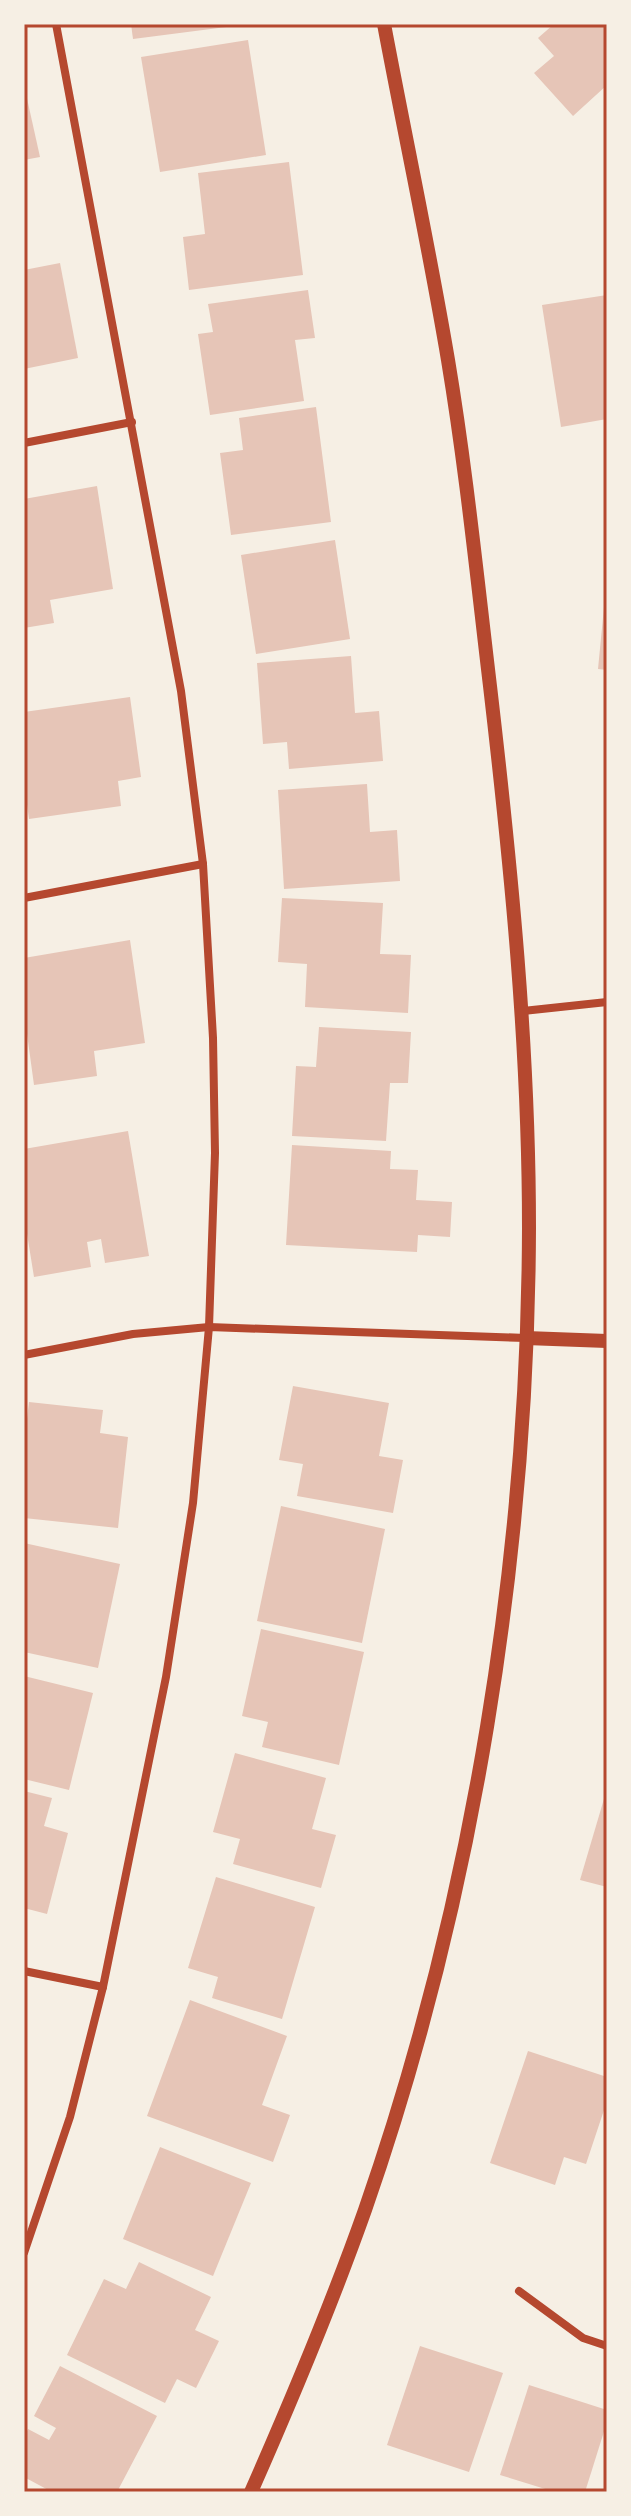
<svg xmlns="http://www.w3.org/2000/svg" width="631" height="2516" viewBox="0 0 631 2516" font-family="Karla,sans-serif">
<rect width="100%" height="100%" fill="#f6efe4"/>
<g fill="#e6c5b7">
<path d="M131 24H234V26L133 39Z"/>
<path d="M554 24H607V85L573 116 534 73 554 56 538 38Z"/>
<path d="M248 40 266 155 160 172 141 57Z"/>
<path d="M24 85 40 157 24 160Z"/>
<path d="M289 162 303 275 189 290 183 237 205 234 198 173Z"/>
<path d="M60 263 78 358 24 369V270Z"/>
<path d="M308 290 315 338 295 340 304 401 210 415 198 334 213 332 208 304Z"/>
<path d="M607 295V419L561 427 542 305Z"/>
<path d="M316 407 331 522 231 535 220 453 243 450 239 418Z"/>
<path d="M97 486 113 589 50 600 54 623 24 628V499Z"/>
<path d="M335 540 350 639 256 654 241 555Z"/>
<path d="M605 597H607V670L598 669Z"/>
<path d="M351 656 355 713 379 711 383 761 289 769 287 742 263 744 257 663Z"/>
<path d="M130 697 141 777 118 781 121 806 29 819 24 783V712Z"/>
<path d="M367 784 370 832 397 830 400 881 284 889 278 790Z"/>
<path d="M282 898 383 903 380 954 411 955 408 1013 305 1007 307 964 278 962Z"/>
<path d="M130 940 145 1043 94 1051 97 1076 34 1085 24 1012V958Z"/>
<path d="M319 1027 411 1032 408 1083H390L386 1141 292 1136 296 1066 316 1067Z"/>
<path d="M128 1131 149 1256 105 1263 101 1239 87 1242 91 1267 34 1277 24 1215V1149Z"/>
<path d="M292 1145 391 1151 390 1169 418 1170 416 1200 452 1202 450 1237 418 1235 417 1252 286 1245Z"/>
<path d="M293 1386 389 1403 379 1456 403 1460 393 1513 297 1496 303 1464 279 1460Z"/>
<path d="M29 1402 103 1410 100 1433 128 1437 118 1528 24 1518V1444Z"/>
<path d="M281 1506 385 1529 362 1643 257 1621Z"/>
<path d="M24 1543 120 1564 98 1668 24 1652Z"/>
<path d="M261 1629 364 1652 339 1765 262 1747 268 1722 242 1716Z"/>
<path d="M24 1676 93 1693 69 1790 24 1779Z"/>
<path d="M235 1753 326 1778 312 1829 336 1835 321 1888 233 1864 240 1839 213 1832Z"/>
<path d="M24 1791 52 1798 44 1826 68 1833 47 1914 24 1908Z"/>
<path d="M606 1792H607V1887L580 1880Z"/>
<path d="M216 1877 315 1907 282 2019 212 1998 218 1977 188 1968Z"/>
<path d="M190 2000 287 2036 262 2105 290 2115 273 2162 147 2116Z"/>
<path d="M528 2051 607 2077V2101L586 2164 564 2157 555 2185 490 2163Z"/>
<path d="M160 2147 251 2183 213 2276 123 2239Z"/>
<path d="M139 2262 211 2297 195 2330 219 2341 196 2388 177 2379 165 2403 67 2355 104 2279 126 2289Z"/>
<path d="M420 2346 503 2373 469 2472 387 2445Z"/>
<path d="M60 2366 157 2416 117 2492H52L24 2477V2437L28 2429 49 2440 56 2428 34 2416Z"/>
<path d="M529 2385 607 2410V2422L585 2492H555L500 2475Z"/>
</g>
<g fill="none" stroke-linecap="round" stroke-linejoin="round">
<g stroke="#b5482f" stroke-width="8">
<path d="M24 443 132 422"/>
<path d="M24 898 203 864"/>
<path d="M523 1011 607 1002"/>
<path d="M24 1355 133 1334 209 1327 526 1338"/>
<path d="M24 1971 103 1987"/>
<path d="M24 2253 70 2117 103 1987 166 1677 193 1503 209 1327 215 1153 213 1038 203 864 181 691 56 24"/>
<path d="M519 2291 583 2338 607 2346"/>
</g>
<g stroke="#b5482f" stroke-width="14">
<path d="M526 1338 607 1341"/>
<path d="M251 2492C292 2399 331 2306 365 2210 473 1900 528 1557 529 1228 529 1047 511 866 490 686 477 577 466 468 448 360 429 247 405 136 384 24"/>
</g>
</g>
<rect width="631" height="2516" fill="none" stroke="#f6efe4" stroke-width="52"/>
<rect x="26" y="26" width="579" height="2464" fill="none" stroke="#b5482f" stroke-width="3"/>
</svg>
